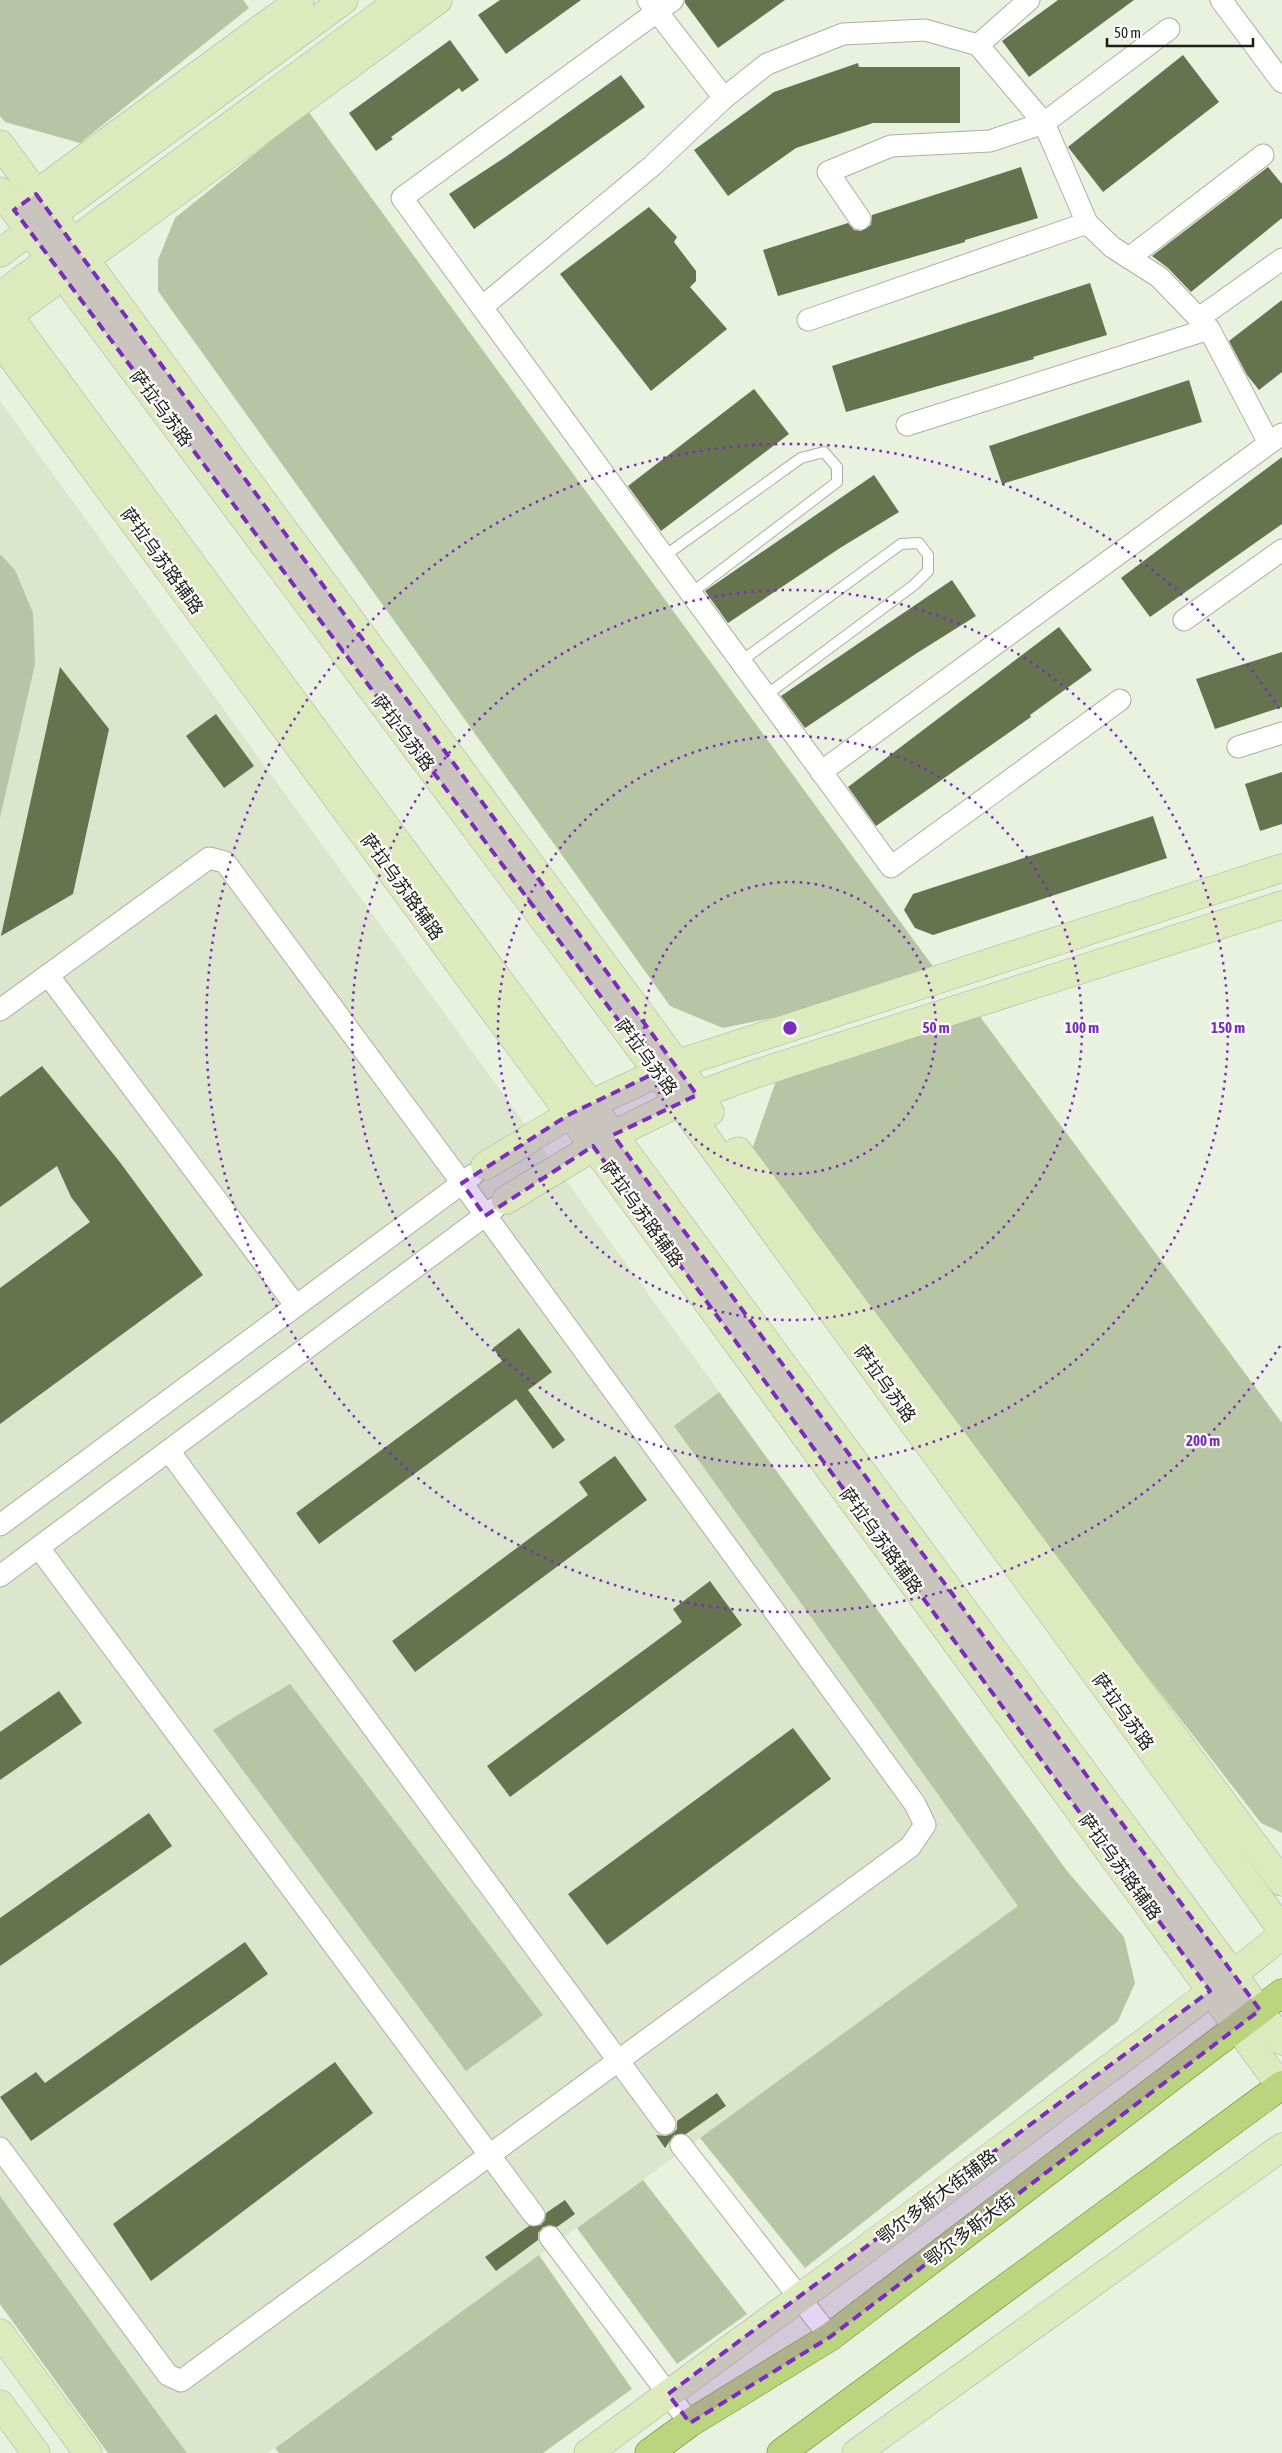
<svg xmlns="http://www.w3.org/2000/svg" width="1282" height="2453" viewBox="0 0 1282 2453" font-family="'Asap Condensed','Noto Sans SC',sans-serif">
<rect width="100%" height="100%" fill="#e9f1df"/>
<path fill="#dbe6cd" d="M0 401 1067 1871 267 2453H108L0 2304Z"/>
<g fill="#b7c5a4">
<path d="M0 0H243L249 8 80 143 5 122 0 116Z"/>
<path d="M308 111 937 972 796 1013 723 1028 670 1006 158 291V260L175 218Z"/>
<path d="M0 554 15 570 33 613 35 664 0 818Z"/>
<path d="M978 1014 1282 1423V1833L1261 1823 748 1161 776 1081Z"/>
<path d="M719 1392 1067 1871 1124 1937 1135 1983 1118 2021 805 2268 700 2138 1018 1906 674 1426Z"/>
<path d="M290 1684 543 2015 466 2071 213 1730Z"/>
<path d="M643 2180 747 2314 677 2364 577 2228Z"/>
<path d="M0 2196 166 2425 187 2453H108L0 2304Z"/>
<path d="M539 2255 632 2389 543 2453H279L275 2448Z"/>
</g>
<g fill="#65734e">
<path d="M500 0H581L506 54 478 15Z"/>
<path d="M685 0H785L718 48 685 3Z"/>
<path d="M1058 0H1134L1029 77 1002 41Z"/>
<path d="M450 40 479 80 462 92 459 88 391 137 393 139 376 151 349 113Z"/>
<path d="M1183 55 1219 102 1103 192 1068 147Z"/>
<path d="M858 63 859 67H960V123H873L796 148 728 196 694 150 774 92Z"/>
<path d="M621 75 645 107 474 229 449 194 507 156Z"/>
<path d="M1021 167 1038 218 965 240V242L778 296 763 250 848 223 854 230 861 231 871 225 872 215Z"/>
<path d="M1268 167 1282 184V218L1191 292 1168 268 1152 256Z"/>
<path d="M649 207 677 237 674 242 696 271V281L690 287 727 329 651 391 560 274Z"/>
<path d="M1090 283 1107 335 1033 357 1034 359 846 412 832 366Z"/>
<path d="M1282 300V372L1259 390 1247 375 1229 341Z"/>
<path d="M1189 380 1202 422 1002 484 989 446Z"/>
<path d="M754 389 789 434 661 531 628 486Z"/>
<path d="M1282 457V524L1150 617 1121 578Z"/>
<path d="M874 475 899 512 840 548 728 623 705 591Z"/>
<path d="M952 580 976 616 917 653 805 728 781 696Z"/>
<path d="M1059 627 1092 670 1030 715 1031 717 876 826 848 787Z"/>
<path d="M1282 652V707L1215 729 1196 679Z"/>
<path d="M60 667 109 729 73 894 1 936Z"/>
<path d="M216 714 254 766 224 788 186 736Z"/>
<path d="M1282 772V824L1260 831 1245 784Z"/>
<path d="M1153 816 1167 858 933 935 915 928 904 910 913 894Z"/>
<path d="M42 1066 119 1161 203 1275 0 1424V1288L90 1222 71 1197 57 1166 0 1207V1097Z"/>
<path d="M519 1328 552 1372 528 1390 565 1440 553 1449 516 1399 319 1544 296 1513 502 1361 493 1348Z"/>
<path d="M615 1456 647 1500 415 1672 392 1641 588 1495 579 1482Z"/>
<path d="M710 1581 742 1625 510 1797 487 1766 682 1622 673 1609Z"/>
<path d="M59 1691 82 1723 0 1780V1732Z"/>
<path d="M793 1728 831 1779 607 1945 568 1894Z"/>
<path d="M149 1813 172 1846 0 1966V1918Z"/>
<path d="M245 1942 268 1974 31 2141 0 2097 36 2072 45 2083Z"/>
<path d="M335 2062 373 2113 151 2281 113 2224Z"/>
<path d="M717 2093 726 2106 686 2134 674 2135 665 2148 656 2135 666 2136 672 2134 677 2129V2121Z"/>
<path d="M565 2200 575 2214 557 2227 549 2225 543 2227 538 2233V2240L496 2271 485 2257 529 2226 541 2225 545 2220 546 2213Z"/>
</g>
<g fill="none" stroke-linecap="round" stroke-linejoin="round">
<g stroke="#a9b09f" stroke-width="12">
<g id="lane">
<path d="M663 557 801 458 824 452 837 467V482L690 594"/>
<path d="M740 662 901 544 919 543 928 555V571L914 585 765 696"/>
</g>
</g>
<g stroke="#a9b09f" stroke-width="23">
<g id="street">
<path d="M648 0 724 98"/>
<path d="M673 0 402 198 891 867 1120 700"/>
<path d="M1221 0 1282 82"/>
<path d="M978 45 1029 0"/>
<path d="M860 219 828 172 891 146 990 141 1044 123 1169 29"/>
<path d="M1129 258 1263 155"/>
<path d="M482 307 652 166 724 98 767 64 843 34 925 30 978 45 1044 123 1087 223 1112 247 1159 277 1209 329 1269 443"/>
<path d="M1199 318 1282 259"/>
<path d="M808 320 1087 223"/>
<path d="M907 425 1209 329"/>
<path d="M1184 620 1282 550"/>
<path d="M1238 747 1282 733"/>
<path d="M821 772 1282 434"/>
<path d="M48 975 296 1306"/>
<path d="M0 1010 209 858 225 862 462 1183 915 1804 925 1825 910 1847 181 2381 168 2375 0 2148"/>
<path d="M169 1451 665 2124"/>
<path d="M0 1525 473 1175"/>
<path d="M39 1548 534 2215"/>
<path d="M0 1576 495 1208"/>
<path d="M681 2145 830 2337"/>
<path d="M550 2237 690 2423"/>
</g>
</g>
<g stroke="#a9b09f" stroke-width="29">
<g id="secondary">
<path d="M0 144 677 1064 710 1112"/>
<path d="M0 191 680 1102 1282 1930"/>
<path d="M21 205 300 0"/>
<path d="M0 253 344 0"/>
<path d="M0 296 400 0"/>
<path d="M0 304 1282 2041"/>
<path d="M0 322 438 0"/>
<path d="M0 341 570 1114 1282 2088"/>
<path d="M738 1151 1282 1882"/>
<path d="M485 1166 570 1114 677 1064 1282 868"/>
<path d="M506 1200 613 1135 680 1102 755 1074 1282 905"/>
<path d="M0 2333 88 2453"/>
<path d="M0 2404 36 2453"/>
<path d="M588 2453C739 2342 890 2232 1040 2120 1121 2059 1204 2000 1282 1935"/>
<path d="M856 2453 1282 2147"/>
</g>
</g>
<g stroke="#658222" stroke-width="29">
<g id="primary">
<path d="M649 2453 690 2423 830 2337 1282 1993"/>
<path d="M781 2453 1282 2085"/>
</g>
</g>
<use href="#lane" stroke="#fff" stroke-width="10"/>
<use href="#street" stroke="#fff" stroke-width="21"/>
<use href="#secondary" stroke="#ddeabe" stroke-width="28"/>
<use href="#primary" stroke="#bbd47e" stroke-width="28"/>
</g>
<path fill="#7b2cbf" fill-opacity="0.2" stroke="#7b2cbf" stroke-width="4" stroke-dasharray="10 6" stroke-linejoin="round" d="M36 194 697 1095 613 1135 1260 2010 830 2337 690 2423 668 2394 1210 1991 593 1146 485 1216 462 1183 570 1114 657 1072 14 210Z"/>
<g fill="none" stroke="#7b2cbf" stroke-width="2.5" stroke-dasharray="2.5 5">
<circle cx="790" cy="1028" r="146"/>
<circle cx="790" cy="1028" r="292"/>
<circle cx="790" cy="1028" r="438"/>
<path d="M1280 1346A584 584 0 1 1 1280 710"/>
</g>
<g text-anchor="middle" stroke-width="4.5" stroke-linejoin="round" paint-order="stroke">
<g font-size="18" fill="#1b1e17" stroke="#fff">
<text transform="translate(161 408) rotate(53)" y="6">萨拉乌苏路</text>
<text transform="translate(162 561) rotate(54)" y="6">萨拉乌苏路辅路</text>
<text transform="translate(403 733) rotate(53)" y="6">萨拉乌苏路</text>
<text transform="translate(402 887) rotate(54)" y="6">萨拉乌苏路辅路</text>
<text transform="translate(646 1057) rotate(53)" y="6">萨拉乌苏路</text>
<text transform="translate(642 1214) rotate(54)" y="6">萨拉乌苏路辅路</text>
<text transform="translate(885 1384) rotate(54)" y="6">萨拉乌苏路</text>
<text transform="translate(881 1541) rotate(54)" y="6">萨拉乌苏路辅路</text>
<text transform="translate(1123 1712) rotate(54)" y="6">萨拉乌苏路</text>
<text transform="translate(1120 1867) rotate(54)" y="6">萨拉乌苏路辅路</text>
<text transform="translate(937 2197) rotate(-37)" y="6">鄂尔多斯大街辅路</text>
<text transform="translate(970 2230) rotate(-37)" y="6">鄂尔多斯大街</text>
</g>
</g>
<circle cx="790" cy="1028" r="8" fill="#7b2cbf" stroke="#fff" stroke-width="2.5"/>
<g font-size="15" text-anchor="middle" font-weight="bold" fill="#7b2cbf" stroke="#fff" stroke-width="4.5" stroke-linejoin="round" paint-order="stroke">
<text x="936" y="1033">50 m</text>
<text x="1082" y="1033">100 m</text>
<text x="1228" y="1033">150 m</text>
<text x="1203" y="1446">200 m</text>
</g>
<path d="M1107 38v8h146v-8" fill="none" stroke="#1b1e17" stroke-width="2.5"/>
<text x="1114" y="38" font-size="15" fill="#1b1e17" stroke="#ffffff" stroke-width="4" paint-order="stroke">50 m</text>
</svg>
